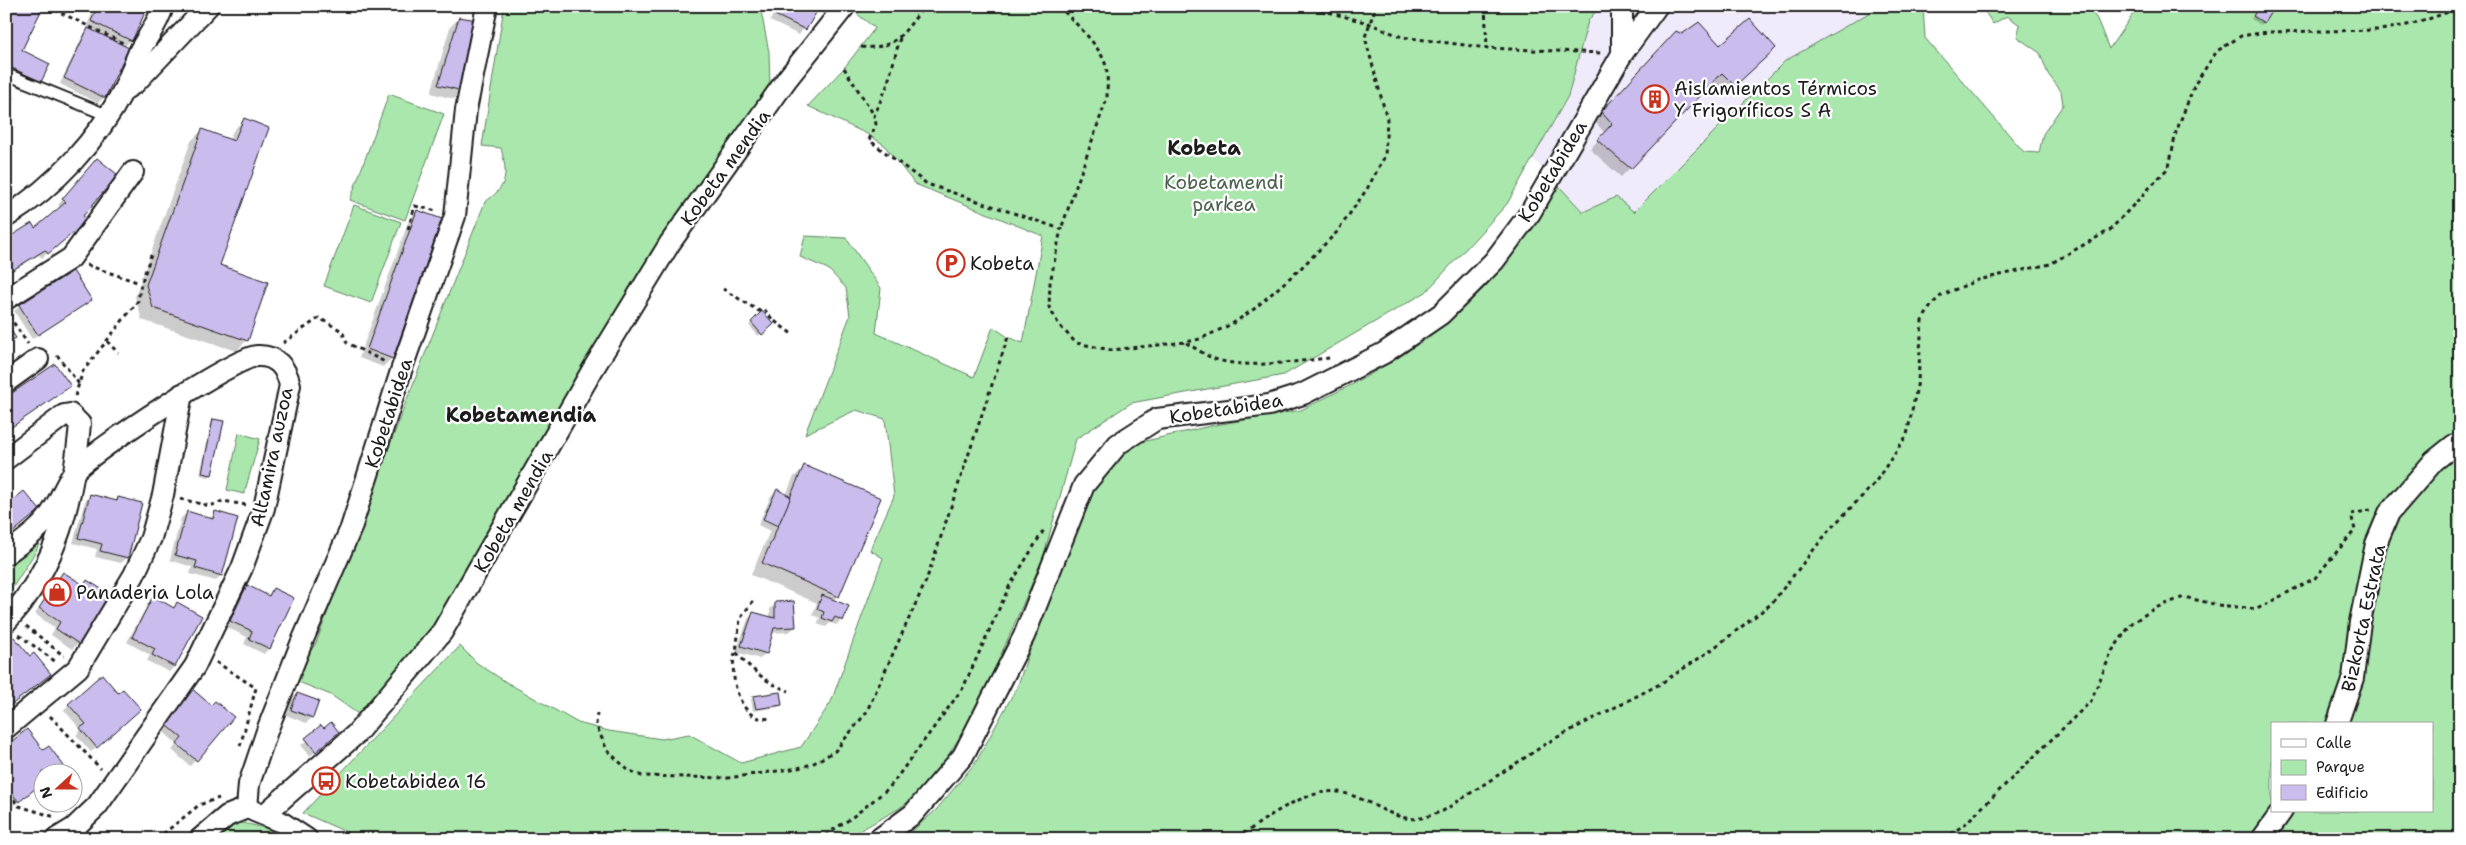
<svg xmlns="http://www.w3.org/2000/svg" width="2466" height="845" viewBox="0 0 2466 845" font-family="'Shantell Sans',sans-serif">
<rect width="100%" height="100%" fill="#fff"/>
<filter id="ink" filterUnits="userSpaceOnUse"><feTurbulence type="fractalNoise" baseFrequency=".02" numOctaves="2"/><feDisplacementMap in="SourceGraphic" scale="10" xChannelSelector="R" yChannelSelector="G"/><feConvolveMatrix kernelMatrix="1 2 1 2 8 2 1 2 1" color-interpolation-filters="sRGB"/></filter>
<g filter="url(#ink)">
<path fill="#efebfa" d="M1600 6H1881L1785 61 1634 212 1616 197 1583 212 1533 159 1568 96 1588 21Z"/>
<g fill="#aae7ad" stroke="#638264" fill-rule="evenodd">
<path d="M760 6 769 52 770 88 452 600 418 645 358 714 331 695 291 679 316 643 406 402 485 202C508 186 508 175 501 148L482 146 504 7Z"/>
<path d="M861 6H1600L1588 21 1568 96 1507 204 1426 292 1284 375 1131 403 1076 439 1043 558 977 710 928 787 898 809 845 839H362L303 813 460 646 477 663 506 682 578 723 609 731 662 739 689 734 741 763 801 747 831 702 883 558 870 550 894 496 885 419 856 410 805 434 850 316 846 288 828 269 800 257 805 236 846 238 881 288 876 333 974 377 993 327 1008 337 1023 343 1043 236 915 184 883 144 867 134 808 106 844 68 875 28 857 14Z"/>
<path d="M1881 6H1923L1925 38 2024 152 2039 153 2043 134 2063 105 2061 91 2048 74 2040 53 2017 37 2020 25 2007 16 1993 24 1981 6H2087L2097 19 2109 49 2137 8 2155 10 2167 6H2460V839H903L936 810 976 762 1018 685 1044 607 1101 474 1133 444 1210 426 1301 410 1359 381 1404 354 1451 320 1486 286 1515 252 1546 207 1558 185 1583 212 1616 197 1634 212 1785 61ZM2272 724H2432V811H2272Z"/>
<path d="M389 94 444 114 405 220 350 200Z"/>
<path d="M354 205 401 222 371 303 324 286Z"/>
<path d="M239 433 260 439 244 494 227 490Z"/>
<path d="M44 532 36 551 6 598V563Z"/>
<path d="M243 823 265 828 285 839H216L227 825Z"/>
</g>
<g fill="#0003">
<path d="M11 6H30L20 51 48 64 40 82 34 87 6 73V15Z"/>
<path d="M96 6H147L131 40 124 47 104 97 98 103 60 84 83 35 89 28 86 27Z"/>
<path d="M777 6H819L799 35 770 21Z"/>
<path d="M2259 6 2273 8 2261 25 2251 19Z"/>
<path d="M459 18 462 91 454 99 431 93 450 27Z"/>
<path d="M1682 36 1720 47 1766 56 1726 94 1713 81 1621 177 1590 149 1605 133 1594 121 1668 41Z"/>
<path d="M244 119 218 266 247 340 236 351 142 320 135 297 191 141 202 130 229 140 233 131Z"/>
<path d="M91 166 80 225 42 258 39 255 6 275V241L35 230 61 208 58 205Z"/>
<path d="M417 211 392 358 383 367 359 358 409 220Z"/>
<path d="M90 300 32 339 14 311 20 306Z"/>
<path d="M762 313 772 324 758 336 749 325Z"/>
<path d="M213 420 211 475 209 477 200 475 211 423Z"/>
<path d="M805 466 837 596 833 601 842 620 836 625 830 623 826 627 817 624 820 618 812 615 817 603 751 575 770 531 758 525 771 496 777 491 786 495 793 478Z"/>
<path d="M90 496 114 502 118 498 141 504 127 558 121 563 95 557 97 549 73 543 85 501Z"/>
<path d="M187 513 209 519 215 513 221 575 216 581 190 574 192 567 170 560 181 518Z"/>
<path d="M63 573 83 586 87 582 78 643 72 649 51 635 55 628 35 614Z"/>
<path d="M247 587 267 596 273 590 269 648 264 654 244 644 247 637 226 627 241 592Z"/>
<path d="M153 598 173 608 177 604 201 616 174 667 169 672 147 661 150 655 127 642 148 604Z"/>
<path d="M776 603 795 627 789 632 771 633 766 653 760 659 736 652 748 619 754 613 770 618V609Z"/>
<path d="M297 694 318 702 312 718 306 723 286 715 292 700Z"/>
<path d="M754 697 781 705 778 707 753 711 751 699Z"/>
<path d="M69 705 134 714 91 752 76 735 81 730 64 710Z"/>
<path d="M211 706 233 717 190 766 172 750 177 744 158 727Z"/>
<path d="M324 730 332 738 310 756 301 745Z"/>
<path d="M6 748 43 752 63 766 55 772H42V783L13 806 6 798Z"/>
</g>
<g fill="#cbbcee" stroke="#1c1c1c">
<path d="M12 6H32L41 11 22 50 50 64 41 82 6 65V19Z"/>
<path d="M98 6H148L132 41 91 21Z"/>
<path d="M779 6H820L806 30 775 15Z"/>
<path d="M2259 6 2274 7 2264 23 2253 16Z"/>
<path d="M459 17 477 20 463 91 438 85Z"/>
<path d="M1750 19 1776 48 1735 86 1722 73 1631 169 1597 140 1612 124 1601 112 1676 31 1682 34 1699 22 1720 45Z"/>
<path d="M88 28 129 48 105 98 64 78Z"/>
<path d="M6 93 15 97 6 114Z"/>
<path d="M244 118 269 128 220 265 268 282 248 341 153 308 146 285 202 129 234 141Z"/>
<path d="M97 158 118 175 83 216 88 220 48 254 45 250 6 274V239L32 223 35 228 66 202 62 199Z"/>
<path d="M417 210 442 219 393 359 367 349Z"/>
<path d="M73 271 92 300 38 335 19 305Z"/>
<path d="M762 311 774 324 762 335 751 322Z"/>
<path d="M6 323 16 338 6 344Z"/>
<path d="M55 364 71 386 6 431V397Z"/>
<path d="M213 419 224 421 212 475 202 473Z"/>
<path d="M804 465 881 498 839 597 762 563Z"/>
<path d="M777 489 791 497 778 526 763 519Z"/>
<path d="M24 491 40 510 6 538V505Z"/>
<path d="M90 494 117 501 118 497 142 503 128 558 100 551 102 544 78 538Z"/>
<path d="M187 511 213 519 215 511 238 518 222 576 195 568 197 561 175 555Z"/>
<path d="M63 572 84 585 87 580 111 595 79 644 56 629 60 622 39 608Z"/>
<path d="M247 585 269 596 273 588 294 598 270 649 249 639 252 631 230 621Z"/>
<path d="M822 595 849 606 843 621 835 617 832 622 822 618 824 612 817 609Z"/>
<path d="M153 596 174 608 177 602 202 616 175 667 152 655 155 649 132 637Z"/>
<path d="M794 601 796 627 774 628 767 654 741 646 753 612 775 618V602Z"/>
<path d="M14 637 30 656 34 653 51 674 6 709V643Z"/>
<path d="M102 674 118 693 123 689 141 709 97 748 80 728 86 724 68 704Z"/>
<path d="M191 688 211 705 215 701 234 717 197 761 177 744 182 738 162 721Z"/>
<path d="M780 692 782 705 756 709 753 696Z"/>
<path d="M297 693 319 701 313 718 291 710Z"/>
<path d="M331 722 339 732 316 752 305 738 321 725 324 728Z"/>
<path d="M27 729 43 750 49 746 64 766 56 772H42V783L19 802 6 786V746Z"/>
</g>
<g fill="none" stroke-linecap="round" stroke-linejoin="round">
<g stroke="#1c1c1c" stroke-width="14">
<path id="service" d="M6 74 107 115"/>
</g>
<g stroke="#1c1c1c" stroke-width="24">
<g id="minor">
<path d="M1622 6V54"/>
<path d="M127 88 135 83 208 6"/>
<path d="M6 217C54 187 98 140 124 89 130 76 134 63 140 50 148 36 159 22 163 6"/>
<path d="M6 299 71 258 133 172"/>
<path d="M6 382 38 359"/>
<path d="M6 459 64 415 70 414 80 424C73 499 59 564 6 622"/>
<path d="M6 554C22 542 43 528 53 510 61 498 66 482 75 471 92 451 235 357 257 356 277 355 286 368 290 385L264 508 242 568 195 666 97 806 74 828 56 839"/>
<path d="M2337 724 2353 678 2360 622 2376 544 2389 513 2434 461 2454 445H2460"/>
<path d="M6 728 78 668 134 575 151 538 163 495 182 394"/>
<path d="M247 808 249 784 268 728 301 644 351 528 402 368 455 216 466 110 487 6"/>
<path d="M254 811 281 822 307 839"/>
<path d="M265 814 356 734 442 632 593 369 670 243 787 79 845 6"/>
<path d="M200 839 227 816 247 808"/>
<path d="M879 839 913 814 963 756 1024 636 1084 485 1118 444 1157 419 1269 405 1303 394 1384 353 1441 314 1494 261 1530 213 1622 54 1657 6"/>
<path d="M2262 839 2282 811"/>
</g>
</g>
<g stroke="#1c1c1c" stroke-width="3" stroke-dasharray="4 4" stroke-linecap="butt">
<path d="M47 6 123 43"/>
<path d="M1059 6C1074 22 1093 39 1103 58 1109 70 1107 85 1107 98L1061 229"/>
<path d="M1306 6 1368 23 1402 37 1487 48 1602 53"/>
<path d="M1485 6 1487 48"/>
<path d="M900 38 887 86 874 116 876 124 869 140 927 184 1061 229 1050 283 1049 307 1059 325 1076 343 1111 350 1186 342 1200 339 1232 324 1254 309 1300 269 1337 232 1367 189 1385 156 1387 119 1365 37 1376 6"/>
<path d="M861 47C899 50 903 31 925 6"/>
<path d="M844 68 874 115"/>
<path d="M408 229 415 206 437 211"/>
<path d="M87 265 140 283"/>
<path d="M723 289 759 311 764 309 773 320 792 334"/>
<path d="M9 316 28 344"/>
<path d="M107 341 118 353"/>
<path d="M283 343 319 318 342 331 347 343 385 362"/>
<path d="M1186 343C1194 347 1202 353 1210 357 1241 371 1296 361 1330 358"/>
<path d="M57 355 79 384"/>
<path d="M75 396 83 371 138 301 141 284 151 255"/>
<path d="M180 499 210 506 223 501 246 505"/>
<path d="M753 601 740 619 736 652C752 670 766 683 789 691"/>
<path d="M26 626 64 656"/>
<path d="M19 635 56 662"/>
<path d="M735 653C730 671 736 708 756 717 760 719 767 718 772 719"/>
<path d="M216 662 256 688 239 750"/>
<path d="M597 713 596 725 607 750 628 770 642 776 728 778 798 768 812 764 835 751 866 713 926 581 1008 337"/>
<path d="M50 716 101 769"/>
<path d="M6 797 13 799 19 806 55 817"/>
<path d="M157 839 199 805 219 798"/>
<path d="M819 839 850 819 889 788 963 688 1009 587 1045 528"/>
<path d="M1237 839C1262 821 1289 800 1320 793 1352 785 1378 813 1406 818 1419 821 1431 815 1443 811L1552 740 1660 684 1710 651 1771 604 1830 529 1874 484 1907 435 1918 381 1922 321 1932 304 1942 295 1978 280 2050 264 2110 230 2169 167 2176 132 2195 84 2217 51 2241 36 2267 32 2380 30 2417 23 2460 8"/>
<path d="M1944 839 1965 824 2091 701 2112 651 2132 623 2155 608 2184 597 2218 605 2257 609 2315 578 2355 530 2351 514 2371 510"/>
</g>
<use href="#service" stroke="#fff" stroke-width="10"/>
<use href="#minor" stroke="#fff" stroke-width="20"/>
</g>
</g>
<defs>
<g id="building-ring" transform="scale(1.4375)"><circle r="9.5" fill="#fff" stroke="#c8321e" stroke-width="1.5"/><path d="M-4-6H4V6H1V3H-1V6H-4ZM-2.5-4.3h1.7v1.8h-1.7ZM.8-4.3h1.7v1.8H.8ZM-2.5-1h1.7V.8h-1.7ZM.8-1h1.7V.8H.8Z" fill="#c8321e"/></g>
<g id="parking-ring" transform="scale(1.4375)"><circle r="9.5" fill="#fff" stroke="#c8321e" stroke-width="1.5"/><path d="M-3.5-5.5H1a3.5 3.5 0 0 1 0 7H-1V5.5H-3.5ZM-1-3.4V-.6H.8a1.4 1.4 0 0 0 0-2.8Z" fill="#c8321e"/></g>
<g id="shop-ring" transform="scale(1.4375)"><circle r="9.5" fill="#fff" stroke="#c8321e" stroke-width="1.5"/><path d="M-5-2.5h2.3a2.7 3.5 0 0 1 5.4 0H5L5.5 6h-11ZM-1.5-2.5h3a1.5 2.3 0 0 0-3 0Z" fill="#c8321e"/></g>
<g id="bus-ring" transform="scale(1.4375)"><circle r="9.5" fill="#fff" stroke="#c8321e" stroke-width="1.5"/><path d="M-5-6H5V4H4V6H2V4H-2V6H-4V4H-5ZM-3.5-4V0h7V-4ZM-3.5 1.2v1.5H-2V1.2ZM2 1.2v1.5H3.5V1.2Z" fill="#c8321e"/></g>
</defs>
<g fill-rule="evenodd">
<use href="#building-ring" x="1655" y="99"/>
<use href="#parking-ring" x="951" y="263"/>
<use href="#shop-ring" x="57" y="592"/>
<use href="#bus-ring" x="326" y="781"/>
</g>
<g text-anchor="middle" stroke-width="4.5" stroke-linejoin="round" paint-order="stroke">
<g font-size="19" fill="#1c1c1c" stroke="#fff" text-anchor="start">
<text x="1674" y="95">Aislamientos Térmicos<tspan x="1674" dy="22">Y Frigoríficos S A</tspan></text>
<text x="970" y="270">Kobeta</text>
<text x="76" y="599">Panaderia Lola</text>
<text x="345" y="788">Kobetabidea 16</text>
</g>
<g font-size="19" fill="#1c1c1c" stroke="#fff">
<text transform="translate(725 167) rotate(-54)" y="7">Kobeta mendia</text>
<text transform="translate(1552 171) rotate(-59)" y="7">Kobetabidea</text>
<text transform="translate(1226 408) rotate(-9)" y="7">Kobetabidea</text>
<text transform="translate(388 413) rotate(-72)" y="7">Kobetabidea</text>
<text transform="translate(271 457) rotate(-78)" y="7">Altamira auzoa</text>
<text transform="translate(513 511) rotate(-60)" y="7">Kobeta mendia</text>
<text transform="translate(2363 618) rotate(-78)" y="7">Bizkorta Estrata</text>
</g>
<g font-size="19" fill="#4e634f" stroke="#fff">
<text x="1224" y="189">Kobetamendi<tspan x="1224" dy="22">parkea</tspan></text>
</g>
<g font-size="20" font-weight="bold" fill="#1c1c1c" stroke="#fff">
<text x="1204" y="155">Kobeta</text>
<text x="521" y="422">Kobetamendia</text>
</g>
</g>
<rect width="2466" height="845" fill="none" stroke="#fff" stroke-width="25"/>
<rect x="12" y="12" width="2441" height="820" fill="none" stroke="#1c1c1c" stroke-width="2" filter="url(#ink)"/>
<rect x="2271" y="722" width="162" height="90" fill="#ffffff" stroke="#a4a4a4"/>
<rect x="2281" y="739" width="25" height="8" fill="#ffffff" stroke="#a4a4a4"/>
<text x="2316" y="748" font-size="15" fill="#1c1c1c">Calle</text>
<rect x="2281" y="760" width="25" height="15" fill="#aae7ad" stroke="#a4a4a4"/>
<text x="2316" y="772" font-size="15" fill="#1c1c1c">Parque</text>
<rect x="2281" y="785" width="25" height="15" fill="#cbbcee" stroke="#a4a4a4"/>
<text x="2316" y="798" font-size="15" fill="#1c1c1c">Edificio</text>
<g transform="translate(58 788) rotate(249)"><circle r="24" fill="#ffffff" stroke="#a4a4a4"/>
<path d="M0-4L9 19L0 12L-9 19Z" fill="#c8321e"/>
<text y="-8" font-size="14" font-weight="bold" text-anchor="middle" fill="#1c1c1c">N</text>
</g>
</svg>
